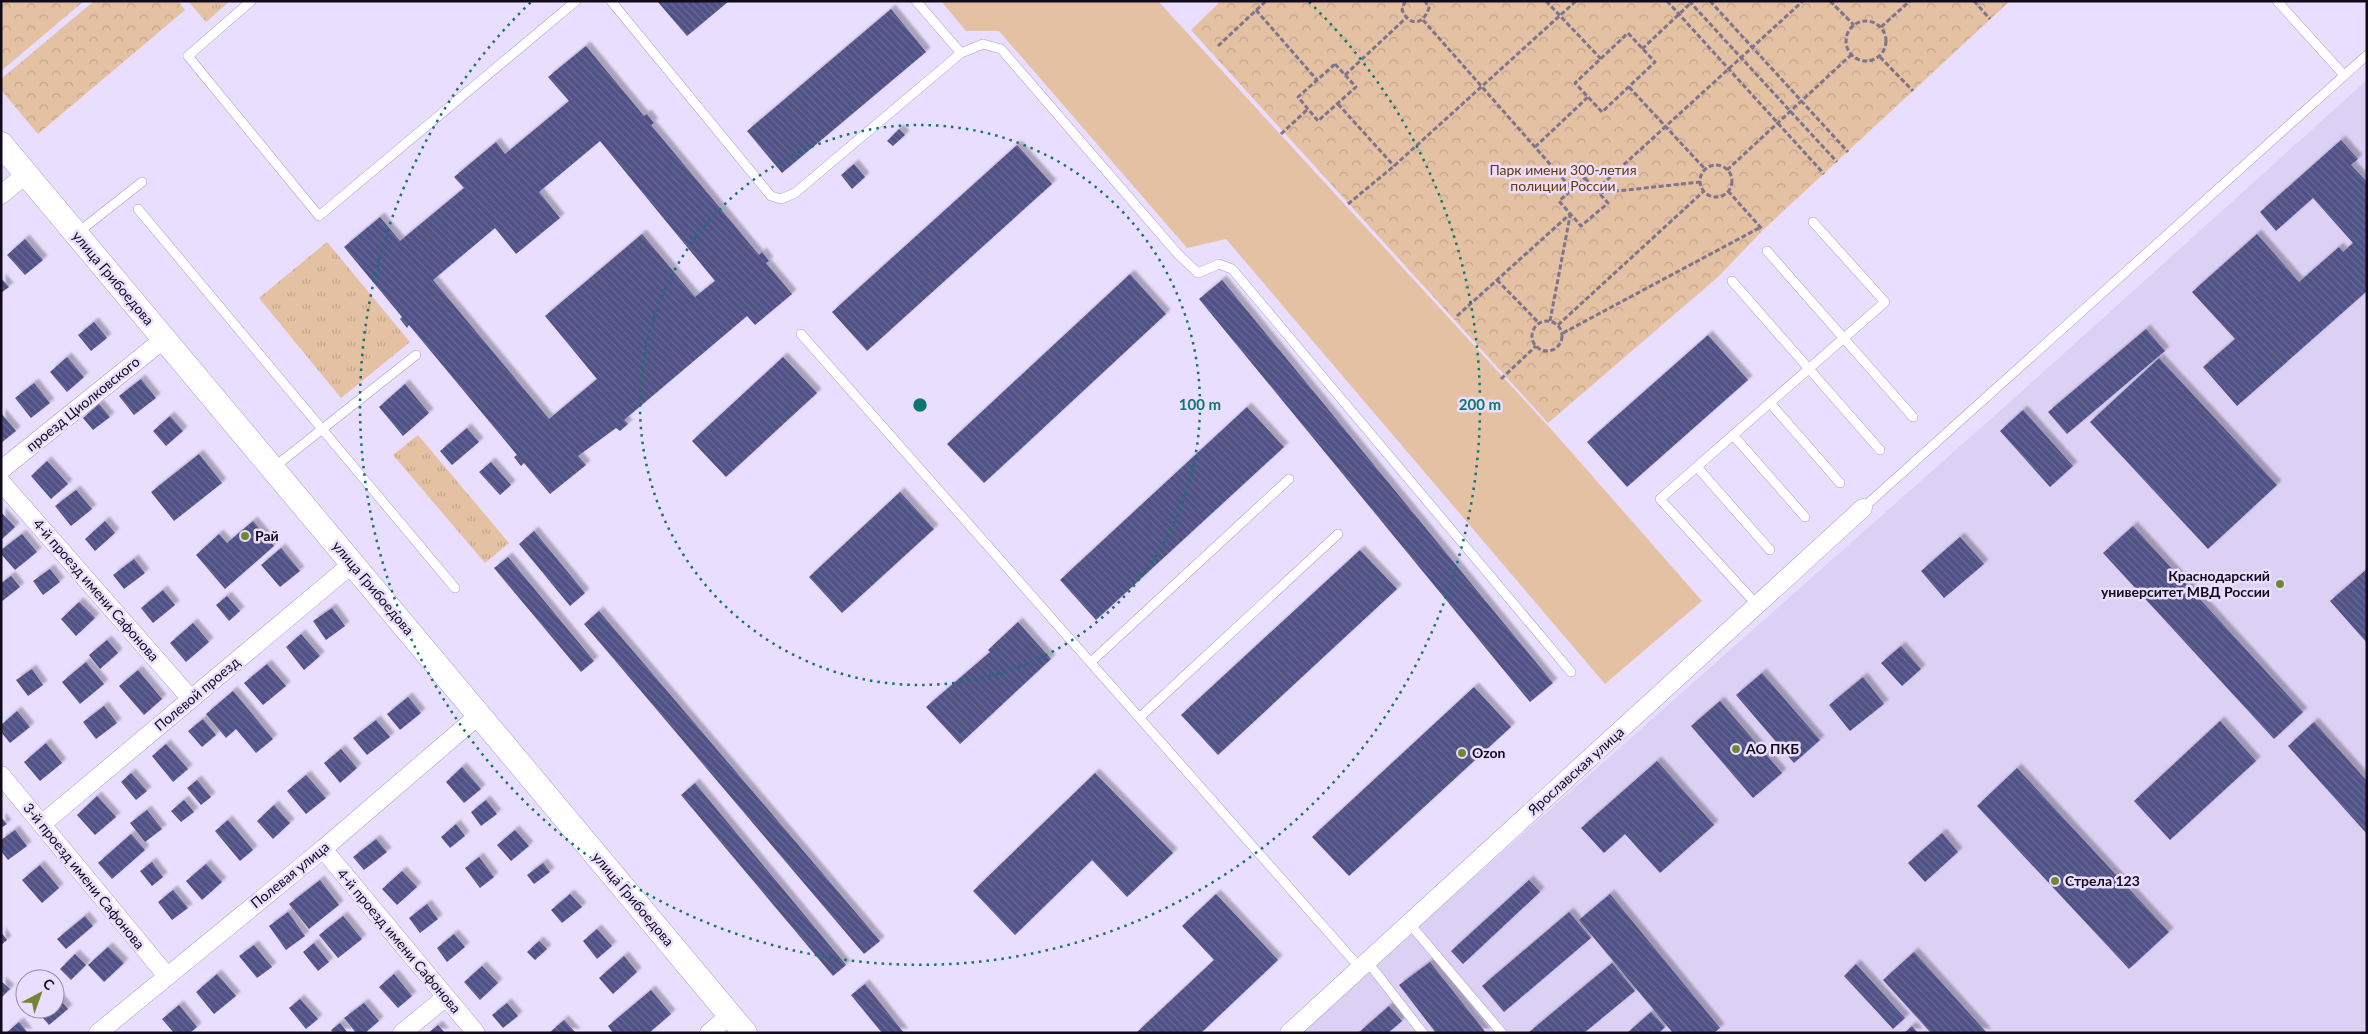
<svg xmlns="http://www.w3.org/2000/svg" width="2368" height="1034" viewBox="0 0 2368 1034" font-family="Lato,sans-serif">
<defs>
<pattern id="grass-tufts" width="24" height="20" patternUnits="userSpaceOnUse" patternTransform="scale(1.25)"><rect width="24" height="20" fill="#e5c1a3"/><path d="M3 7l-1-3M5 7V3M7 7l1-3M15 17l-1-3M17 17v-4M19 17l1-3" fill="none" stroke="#c3a48c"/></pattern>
<pattern id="forest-crowns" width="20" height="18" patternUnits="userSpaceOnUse" patternTransform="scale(1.25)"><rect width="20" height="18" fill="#e5c1a3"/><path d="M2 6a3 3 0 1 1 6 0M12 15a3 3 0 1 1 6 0" fill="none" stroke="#c3a48c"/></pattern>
<pattern id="building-back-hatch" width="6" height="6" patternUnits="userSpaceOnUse" patternTransform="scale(1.25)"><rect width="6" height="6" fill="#4f5187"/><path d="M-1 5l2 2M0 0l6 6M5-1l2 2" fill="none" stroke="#696a94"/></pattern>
<filter id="shadow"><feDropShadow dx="4.5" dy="-4.5" stdDeviation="1" flood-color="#0004"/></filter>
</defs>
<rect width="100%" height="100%" fill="#e9defe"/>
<path fill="#dcd0f4" d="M2367 80V1033H1298L2020 393Z"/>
<g fill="url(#grass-tufts)">
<path d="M188 1H230L206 22Z"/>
<path d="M327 242 410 342 341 398 259 298Z"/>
<path d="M418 435 509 543 485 563 393 455Z"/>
</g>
<g fill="url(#forest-crowns)">
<path d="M1 1H84L1 71Z"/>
<path d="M94 1H178L185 10 38 134 1 90V79Z"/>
<path d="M1221 1H2010L1763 230 1718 277 1548 423 1191 30Z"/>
</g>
<path fill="#e5c1a3" d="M941 1H1158L1559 438 1702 601 1605 684 1226 239 1187 248 999 31H966Z"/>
<g fill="url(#building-back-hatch)" fill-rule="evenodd" filter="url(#shadow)">
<path d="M657 1H729L687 36Z"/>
<path d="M891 9 926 52 782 173 747 131Z"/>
<path d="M586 46 644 116 647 114 654 123 651 125 759 255 762 252 769 261 766 263 792 294 755 325 747 316 624 420 628 424 620 431 616 428 578 456 586 465 550 494 524 463 521 466 514 457 517 455 409 325 407 328 400 319 402 317 344 247 380 217 400 241 464 188 454 177 496 142 505 154 569 101 548 77ZM600 141 715 281 695 297 642 234 545 316 597 379 549 419 433 280 495 228 516 254 560 218 539 192Z"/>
<path d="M899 129 905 135 893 146 887 141Z"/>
<path d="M2341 140 2358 159 2351 165 2367 182V291L2237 406 2203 367 2235 339 2192 292 2257 234 2299 282 2339 247 2343 252 2353 243 2313 198 2276 231 2260 212Z"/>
<path d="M1017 145 1052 184 867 351 832 312Z"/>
<path d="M854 164 865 177 852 189 841 175Z"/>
<path d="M25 239 43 260 25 275 7 255Z"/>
<path d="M1130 274 1166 314 984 483 947 444Z"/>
<path d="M1 278 9 287 1 293Z"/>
<path d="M1222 280 1553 683 1530 702 1199 299Z"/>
<path d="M94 322 107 338 91 351 78 335Z"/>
<path d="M2146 329 2165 351 2067 434 2048 412Z"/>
<path d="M1708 335 1748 380 1627 487 1587 442Z"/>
<path d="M67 357 84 377 67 392 50 372Z"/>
<path d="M783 357 817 393 726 477 692 441Z"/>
<path d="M2159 358 2277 485 2208 549 2090 422Z"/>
<path d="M141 379 156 398 134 415 119 396Z"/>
<path d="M34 383 50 403 31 418 15 398Z"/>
<path d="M405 384 429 413 403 436 379 407Z"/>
<path d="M99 404 110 417 93 430 83 418Z"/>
<path d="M1247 407 1284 447 1096 620 1060 580Z"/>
<path d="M2023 410 2073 466 2050 487 2000 431Z"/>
<path d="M1 413 16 431 1 443Z"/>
<path d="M170 416 183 431 166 446 153 431Z"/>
<path d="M467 428 479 442 452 465 440 451Z"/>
<path d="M199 454 222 483 174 521 151 492Z"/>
<path d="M47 461 68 484 51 499 31 476Z"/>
<path d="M491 462 511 485 500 495 479 472Z"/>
<path d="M76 490 92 509 71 526 55 506Z"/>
<path d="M900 492 934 529 842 613 809 577Z"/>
<path d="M1 512 15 527 1 540Z"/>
<path d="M105 521 115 533 95 551 85 539Z"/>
<path d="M253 521 274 546 225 589 196 555 219 534 227 543Z"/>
<path d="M2133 526 2303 712 2274 739 2103 553Z"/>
<path d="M534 531 585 593 570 606 519 544Z"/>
<path d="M22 534 37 552 15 570 1 554V550Z"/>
<path d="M1960 537 1984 564 1944 598 1921 571Z"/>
<path d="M281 548 300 571 280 587 261 565Z"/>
<path d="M1360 550 1397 589 1218 755 1181 715Z"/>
<path d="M508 557 594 661 581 672 494 568Z"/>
<path d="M134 559 145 573 124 589 113 575Z"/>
<path d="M50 569 60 582 43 595 33 581Z"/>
<path d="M2367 569V643L2330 601Z"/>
<path d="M11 576 20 587 1 602V583Z"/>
<path d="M163 590 175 605 153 623 141 608Z"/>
<path d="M227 596 240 611 229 621 216 605Z"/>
<path d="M79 602 95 618 76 636 61 619Z"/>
<path d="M332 608 345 626 326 640 313 621Z"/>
<path d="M599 611 880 941 864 954 584 624Z"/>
<path d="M1018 622 1051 659 960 744 926 707 990 652 988 650Z"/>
<path d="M193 623 209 642 186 662 170 643Z"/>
<path d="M301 634 320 656 304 670 286 647Z"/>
<path d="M107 640 118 653 100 669 89 655Z"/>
<path d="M1901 646 1921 669 1902 686 1881 663Z"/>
<path d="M86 662 104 684 80 704 62 682Z"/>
<path d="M267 664 286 686 263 705 244 683Z"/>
<path d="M32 669 43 685 28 696 16 680Z"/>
<path d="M138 670 162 699 144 715 119 686Z"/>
<path d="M1762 673 1820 740 1794 763 1736 695Z"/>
<path d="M1863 677 1884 704 1850 731 1829 705Z"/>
<path d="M1474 687 1511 727 1349 876 1312 837Z"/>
<path d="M233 691 273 739 256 753 236 729 226 738 206 714Z"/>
<path d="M408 697 421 713 400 730 387 714Z"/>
<path d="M1720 701 1782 773 1753 798 1691 726Z"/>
<path d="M104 706 117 723 96 739 83 722Z"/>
<path d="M17 711 30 727 10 743 1 732V725Z"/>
<path d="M203 719 216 735 202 747 188 731Z"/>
<path d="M376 720 390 737 367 755 353 738Z"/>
<path d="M2220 721 2256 761 2170 840 2134 801Z"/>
<path d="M2314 722 2367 781V834L2288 746Z"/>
<path d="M46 743 62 763 40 781 24 762Z"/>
<path d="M166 744 188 769 173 782 152 756Z"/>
<path d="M341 749 357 768 340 783 324 763Z"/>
<path d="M1657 761 1714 825 1660 873 1625 834 1604 853 1581 828Z"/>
<path d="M462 767 481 789 464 803 446 782Z"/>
<path d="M2017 768 2169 932 2129 969 1977 806Z"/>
<path d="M131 773 147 791 136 800 121 782Z"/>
<path d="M1095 773 1173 853 1127 897 1092 860 1015 935 973 891Z"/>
<path d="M306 775 326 798 306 814 287 791Z"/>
<path d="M197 780 211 797 201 805 187 788Z"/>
<path d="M695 783 846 965 833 976 681 795Z"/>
<path d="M97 796 116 817 95 835 77 815Z"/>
<path d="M184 800 194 812 181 822 171 811Z"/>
<path d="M486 800 497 814 481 826 471 812Z"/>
<path d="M274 805 290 823 273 839 257 821Z"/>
<path d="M147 810 162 829 145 842 130 823Z"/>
<path d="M1 817 7 824 1 828Z"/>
<path d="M228 820 253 850 240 861 215 831Z"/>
<path d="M456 824 465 836 450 848 441 837Z"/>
<path d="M15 830 27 846 8 860 1 851V840Z"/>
<path d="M515 830 529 846 511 861 497 845Z"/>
<path d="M1942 833 1958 852 1925 882 1908 863Z"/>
<path d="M131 834 145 850 112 879 98 863Z"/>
<path d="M376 839 387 852 364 870 353 857Z"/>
<path d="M479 857 494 877 480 888 465 868Z"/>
<path d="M152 862 163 877 152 886 140 871Z"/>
<path d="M543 863 550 872 534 884 527 875Z"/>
<path d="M206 864 222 882 202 900 186 881Z"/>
<path d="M40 865 59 888 42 903 22 880Z"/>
<path d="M402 871 417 887 397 905 382 889Z"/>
<path d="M320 880 339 905 309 929 289 904Z"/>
<path d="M1529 880 1540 892 1463 964 1451 951Z"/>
<path d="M173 890 188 908 172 920 158 902Z"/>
<path d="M570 894 582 907 562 923 551 910Z"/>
<path d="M1216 894 1278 960 1201 1033H1136L1214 960 1182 926Z"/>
<path d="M1610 894 1720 1028 1714 1033H1673L1579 920Z"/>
<path d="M427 904 438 919 420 933 409 918Z"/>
<path d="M288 912 305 936 286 950 269 926Z"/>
<path d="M1569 912 1591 938 1504 1012 1482 986Z"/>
<path d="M85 916 93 926 66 949 57 939Z"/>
<path d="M343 916 362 939 338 958 319 935Z"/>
<path d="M597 929 612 946 597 959 583 941Z"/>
<path d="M1 932 7 940 1 945Z"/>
<path d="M454 934 465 947 447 962 437 948Z"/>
<path d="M539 941 547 949 535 960 527 952Z"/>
<path d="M314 943 329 962 318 971 303 952Z"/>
<path d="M254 945 272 967 257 978 239 956Z"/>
<path d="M108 947 124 963 104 982 88 965Z"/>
<path d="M1914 952 1987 1033H1931L1883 980Z"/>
<path d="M75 954 86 965 71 980 60 969Z"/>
<path d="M624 956 637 972 613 994 599 978Z"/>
<path d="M1430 962 1486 1033H1436L1399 985Z"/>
<path d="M1612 963 1635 991 1584 1033H1528Z"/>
<path d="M1856 964 1905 1018 1893 1029 1844 976Z"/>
<path d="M482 966 498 983 480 1000 464 982Z"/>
<path d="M217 974 236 996 214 1014 196 992Z"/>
<path d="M394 974 412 996 398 1008 379 987Z"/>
<path d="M1 981 10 989 1 998Z"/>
<path d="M865 984 904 1033H882L851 995Z"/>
<path d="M651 990 671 1014 649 1033H613L608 1026Z"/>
<path d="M55 994 68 1009 49 1025 35 1009H55Z"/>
<path d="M300 999 318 1019 306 1029 289 1008Z"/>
<path d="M364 1003 379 1021 365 1033H356L344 1018Z"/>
<path d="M507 1003 518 1016 503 1028 492 1015Z"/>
<path d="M179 1005 197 1027 190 1033H174L162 1019Z"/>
<path d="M1389 1006 1402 1021 1388 1033H1358Z"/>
<path d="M1651 1012 1665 1027 1659 1033H1627Z"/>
<path d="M564 1020 576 1033H549Z"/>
<path d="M19 1022 28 1033H6Z"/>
<path d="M340 1023 348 1033H333L331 1030Z"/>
<path d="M438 1025 445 1033H428Z"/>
<path d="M1912 1026 1918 1033H1904Z"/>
</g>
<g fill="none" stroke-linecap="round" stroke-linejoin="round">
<g stroke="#ad9acd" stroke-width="10">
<g id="lane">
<path d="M251 1 188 56 319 216 576 1"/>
<path d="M611 1 771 196 781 199 795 193 961 53 983 44 1001 49 1177 253 1198 273 1219 264 1232 269 1571 672"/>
<path d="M916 1 961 53"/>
<path d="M2277 1 2344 75"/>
<path d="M138 209 455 588"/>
<path d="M76 234 142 182"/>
<path d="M1767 251 1913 417"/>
<path d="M1732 281 1880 450"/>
<path d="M801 334 1360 968"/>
<path d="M1770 403 1840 483"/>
<path d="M1733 435 1805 517"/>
<path d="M1697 467 1770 550"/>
<path d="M273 468 416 355"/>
<path d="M1863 508 2367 55"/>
<path d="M1757 605 1660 499 1885 302 1813 222"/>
<path d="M1091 662 1289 479"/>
<path d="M1140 717 1338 534"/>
<path d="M1409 923 1502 1033"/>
<path d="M1367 961 1423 1033"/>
</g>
</g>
<g stroke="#ad9acd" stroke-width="19">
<g id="street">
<path d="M1 195 26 174"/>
<path d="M1 470 164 339"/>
<path d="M1 482 191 699"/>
<path d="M1 775 167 976"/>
<path d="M42 824 352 564"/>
<path d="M323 849 476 1033"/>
<path d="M98 1033 323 849 479 715"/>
<path d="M402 1033 446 997"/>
<path d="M709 1033 730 1015"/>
<path d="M1289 1033 1863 508"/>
</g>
</g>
<g stroke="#ad9acd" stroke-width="25">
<path id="secondary" d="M1 144 745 1033"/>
</g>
<g stroke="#7d748d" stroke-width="3" stroke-dasharray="5 2.5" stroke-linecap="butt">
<path d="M1405 1 1402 10C1410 27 1423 25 1429 8L1425 1"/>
<path d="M1546 1 1601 59"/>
<path d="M1667 1 1824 174"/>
<path d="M1689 1 1837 162"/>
<path d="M1710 1 1848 152"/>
<path d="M1830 1 1854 25"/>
<path d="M1974 1 1990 19"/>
<path d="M1256 10 1317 80"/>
<path d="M1423 20 1572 189"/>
<circle cx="1866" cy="41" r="20"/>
<path d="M1881 27 1910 1"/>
<path d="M1628 33 1655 62 1602 112 1575 83Z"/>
<path d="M1218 46 1266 1"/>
<path d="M1642 49 1693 1"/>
<path d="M1880 57 1913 91"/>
<path d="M1335 64 1356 87 1318 121 1298 97Z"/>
<path d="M1345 75 1406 18"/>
<path d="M1629 87 1705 169"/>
<path d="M1338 104 1394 166"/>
<path d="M1281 134 1308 109"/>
<path d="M1535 147 1588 97"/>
<circle cx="1716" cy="181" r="16"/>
<path d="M1727 170 1851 55"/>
<path d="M1585 178 1608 203 1581 226 1559 201Z"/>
<path d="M1596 190 1803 1"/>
<path d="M1728 191 1763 230"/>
<path d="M1599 193 1700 182"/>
<path d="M1348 204 1394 166 1576 1"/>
<path d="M1497 280 1539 323"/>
<path d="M1457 316 1570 214"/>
<circle cx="1547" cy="336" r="15"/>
<path d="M1550 321 1570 216"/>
<path d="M1558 325 1704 191"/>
<path d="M1563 333 1761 227"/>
<path d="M1501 379 1536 346"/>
</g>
<use href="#lane" stroke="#fff" stroke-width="9"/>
<use href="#street" stroke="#fff" stroke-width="18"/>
<use href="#secondary" stroke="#fff" stroke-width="24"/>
</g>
<g fill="none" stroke="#0f766e" stroke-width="2.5" stroke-dasharray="2.5 5">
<circle cx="920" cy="405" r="280"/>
<path d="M1309 2A560 560 0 1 1 531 2"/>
</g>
<g fill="#738636" stroke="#e9defe" stroke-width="2">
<circle cx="245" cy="536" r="5"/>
<circle cx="2280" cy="584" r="5"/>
<circle cx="1736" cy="749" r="5"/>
<circle cx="1462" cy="753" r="5"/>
<circle cx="2055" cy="881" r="5"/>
</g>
<g text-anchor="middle" stroke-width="5" stroke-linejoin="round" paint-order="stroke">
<g font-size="14" fill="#6a3800" stroke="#e9defe">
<text x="1563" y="175">Парк имени 300-летия<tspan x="1563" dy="16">полиции России</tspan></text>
</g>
<g font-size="14" fill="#110a1b" stroke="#e9defe">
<text transform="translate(113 278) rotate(50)" y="5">улица Грибоедова</text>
<text transform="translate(83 404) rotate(-39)" y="5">проезд Циолковского</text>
<text transform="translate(373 588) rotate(50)" y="5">улица Грибоедова</text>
<text transform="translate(96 590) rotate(49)" y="5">4-й проезд имени Сафонова</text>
<text transform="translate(197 694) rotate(-40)" y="5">Полевой проезд</text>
<text transform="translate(1576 771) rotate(-42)" y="5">Ярославская улица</text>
<text transform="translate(290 875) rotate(-39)" y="5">Полевая улица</text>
<text transform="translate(84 876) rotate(51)" y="5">3-й проезд имени Сафонова</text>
<text transform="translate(633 899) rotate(50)" y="5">улица Грибоедова</text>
<text transform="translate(399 941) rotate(50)" y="5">4-й проезд имени Сафонова</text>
</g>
<g font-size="14" font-weight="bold" fill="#110a1b" stroke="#e9defe" text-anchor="start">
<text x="255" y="541">Рай</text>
<text x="2270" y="581" text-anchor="end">Краснодарский<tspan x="2270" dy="16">университет МВД России</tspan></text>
<text x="1746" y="754">АО ПКБ</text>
<text x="1472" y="758">Ozon</text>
<text x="2065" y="886">Стрела 123</text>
</g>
</g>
<circle cx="920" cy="405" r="8" fill="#0f766e" stroke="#e9defe" stroke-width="2.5"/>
<g font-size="15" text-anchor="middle" font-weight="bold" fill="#0f766e" stroke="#e9defe" stroke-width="5" stroke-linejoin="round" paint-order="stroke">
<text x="1200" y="410">100 m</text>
<text x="1480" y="410">200 m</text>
</g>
<rect width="2368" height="1034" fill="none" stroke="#110a1b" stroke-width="5"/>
<g transform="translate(40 994) rotate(41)"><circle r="24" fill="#e9defe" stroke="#9389a3"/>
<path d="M0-4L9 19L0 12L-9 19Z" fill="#738636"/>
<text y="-8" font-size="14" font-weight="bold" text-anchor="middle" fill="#110a1b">С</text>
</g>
</svg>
